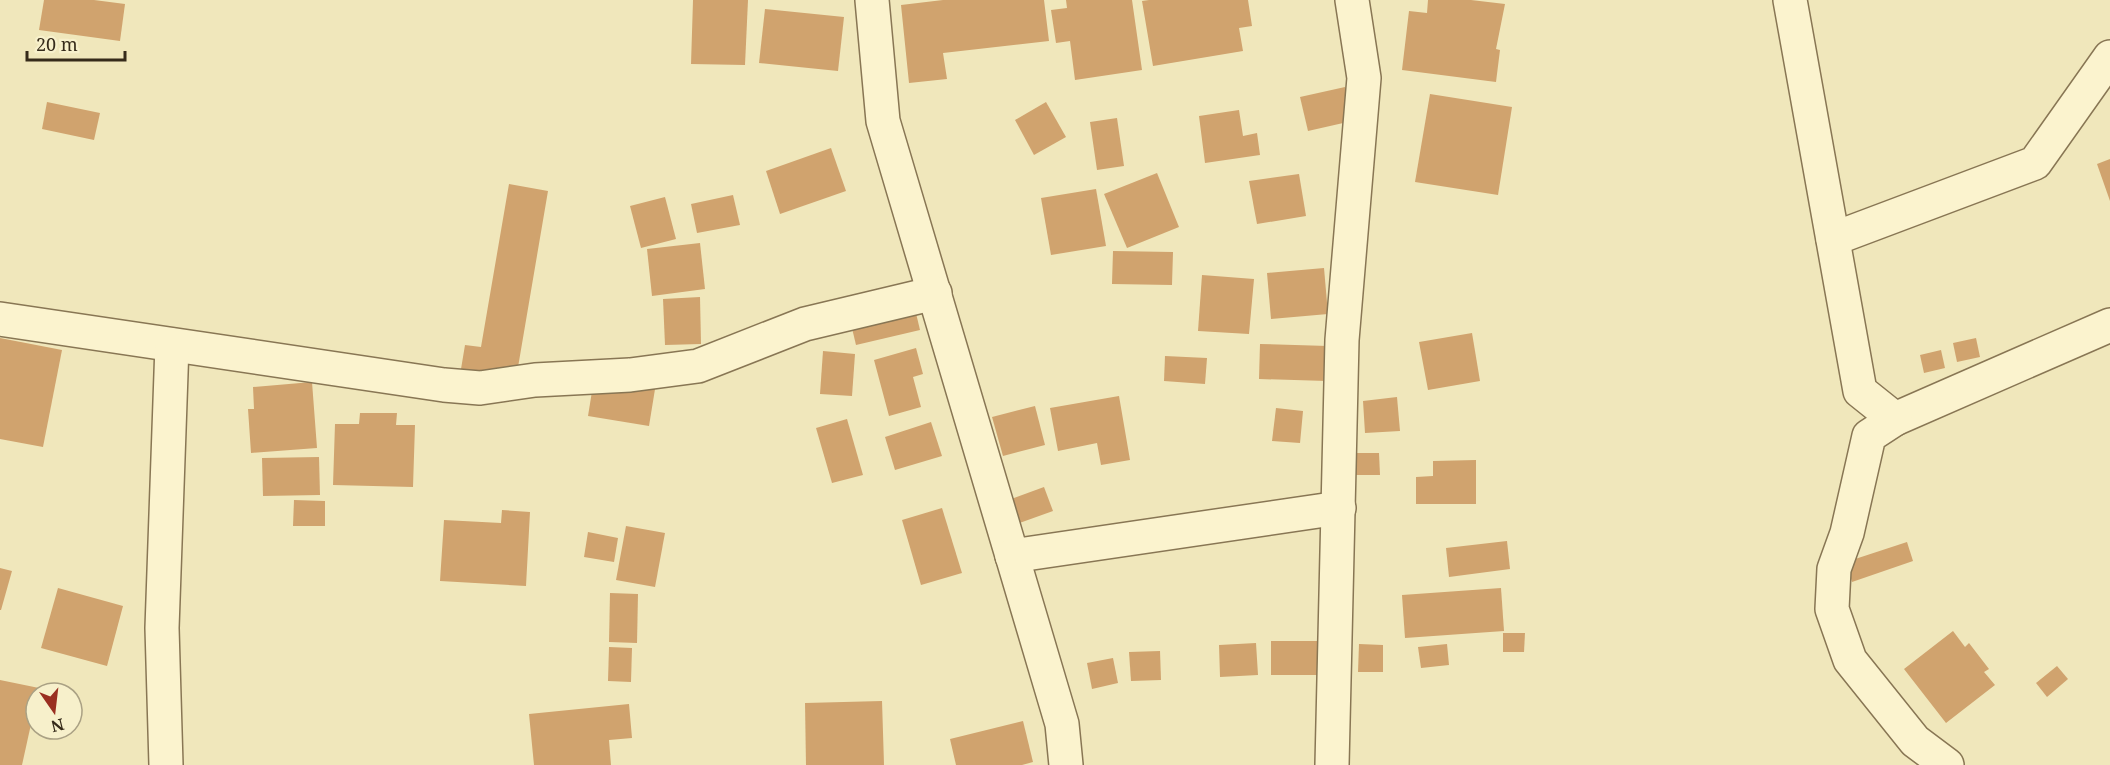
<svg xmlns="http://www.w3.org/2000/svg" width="2110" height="765" viewBox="0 0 2110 765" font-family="'Noto Serif',serif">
<rect width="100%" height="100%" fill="#f0e7bb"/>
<g fill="#d0a36e">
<path d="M44 0H94L125 4 120 41 39 30Z"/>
<path d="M693 0H748L745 65 691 64Z"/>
<path d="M943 0H1044L1049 41 943 53 947 79 909 83 901 5Z"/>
<path d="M1066 0H1132L1142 70 1075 80 1070 41 1056 43 1051 10 1067 8Z"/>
<path d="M1149 0H1248L1252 26 1239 28 1243 51 1153 66 1142 1Z"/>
<path d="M1428 0H1471L1505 4 1496 49 1500 50 1496 82 1402 70 1409 11 1427 13Z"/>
<path d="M765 9 844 17 838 71 759 63Z"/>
<path d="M1345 87 1352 121 1308 131 1300 97Z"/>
<path d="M1430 94 1512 107 1498 195 1415 182Z"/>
<path d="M47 102 100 113 94 140 42 129Z"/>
<path d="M1046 102 1066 137 1034 155 1015 120Z"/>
<path d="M1239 110 1243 136 1257 133 1260 155 1205 163 1199 116Z"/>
<path d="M1117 118 1124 166 1097 170 1090 122Z"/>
<path d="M831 148 846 191 780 214 766 171Z"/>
<path d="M2110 159V201L2097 164Z"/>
<path d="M1157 173 1179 227 1127 248 1104 194Z"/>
<path d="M1299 174 1306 216 1257 224 1249 181Z"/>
<path d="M509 184 548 191 516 379 461 369 465 345 481 347Z"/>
<path d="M1096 189 1106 246 1051 255 1041 198Z"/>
<path d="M733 195 740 225 697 233 691 204Z"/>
<path d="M665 197 676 239 641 248 630 206Z"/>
<path d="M700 243 705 289 652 296 647 249Z"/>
<path d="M1113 251 1173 252 1172 285 1112 284Z"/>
<path d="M1324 268 1328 314 1271 319 1267 273Z"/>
<path d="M1202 275 1254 279 1249 334 1198 331Z"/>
<path d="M700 297 701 344 665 345 663 299Z"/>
<path d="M915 309 920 330 856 345 851 324Z"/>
<path d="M1472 333 1480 381 1428 390 1419 342Z"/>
<path d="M0 338 62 350 43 447 0 439Z"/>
<path d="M1976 338 1980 357 1957 362 1953 343Z"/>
<path d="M1260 344 1328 346 1327 381 1259 379Z"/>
<path d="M916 348 923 374 913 377 921 407 889 416 874 360Z"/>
<path d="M1941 350 1945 368 1924 373 1920 355Z"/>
<path d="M823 351 855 354 852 396 820 394Z"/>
<path d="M1165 356 1207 358 1205 384 1164 381Z"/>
<path d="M594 379 656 383 649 426 588 416Z"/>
<path d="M312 382 317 448 251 453 248 409H254L253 387Z"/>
<path d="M1119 396 1130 460 1101 465 1097 443 1058 451 1050 408Z"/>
<path d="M1397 397 1400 431 1365 433 1363 401Z"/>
<path d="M1035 406 1045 445 1003 456 992 417Z"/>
<path d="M1276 408 1303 411 1300 443 1272 441Z"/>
<path d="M360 413H397L396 425H415L413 487 333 485 335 424H359Z"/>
<path d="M847 419 863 475 832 483 816 428Z"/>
<path d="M931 422 942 456 895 470 885 437Z"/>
<path d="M1351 453H1379L1380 475H1352Z"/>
<path d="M319 457 320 495 263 496 262 458Z"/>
<path d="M1476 460V504H1416V477L1433 476V461Z"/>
<path d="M1044 487 1053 511 1014 525 1006 501Z"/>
<path d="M294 500 325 501V526H293Z"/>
<path d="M942 508 962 573 921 585 902 520Z"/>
<path d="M502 510 530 512 526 586 440 581 444 520 501 523Z"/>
<path d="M626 526 665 533 655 587 616 580Z"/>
<path d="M588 532 618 538 614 562 584 557Z"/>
<path d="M1507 541 1510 569 1449 577 1446 548Z"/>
<path d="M1907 542 1913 561 1852 582 1846 562Z"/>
<path d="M0 568 12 571 1 610H0Z"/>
<path d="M58 588 123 606 107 666 41 648Z"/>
<path d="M1501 588 1504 631 1405 638 1402 595Z"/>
<path d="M610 593 638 594 637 643 609 642Z"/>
<path d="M1953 631 1965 647 1969 643 1989 669 1984 672 1995 685 1946 723 1904 669Z"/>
<path d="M1503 633H1525L1524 652H1503Z"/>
<rect x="1271" y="641" width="47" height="34"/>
<path d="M1256 643 1258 675 1220 677 1219 645Z"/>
<path d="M1359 644 1383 645V672H1358Z"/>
<path d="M1447 644 1449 665 1421 668 1418 647Z"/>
<path d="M609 647 632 648 631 682 608 681Z"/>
<path d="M1160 651 1161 680 1131 681 1129 652Z"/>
<path d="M1113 658 1118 683 1092 689 1087 663Z"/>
<path d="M2057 666 2068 679 2047 697 2036 683Z"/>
<path d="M0 680 39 688 22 765H0Z"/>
<path d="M882 701 884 765H806L805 703Z"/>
<path d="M629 704 632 738 609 740 611 765H534L529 714Z"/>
<path d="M1023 721 1033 762 1022 765H956L950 739Z"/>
</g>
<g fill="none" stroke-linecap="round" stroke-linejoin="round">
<g stroke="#887654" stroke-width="36">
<g id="minor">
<path d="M872 0 883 121 1062 724 1066 765"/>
<path d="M1790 0 1860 391 1895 419 2110 325"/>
<path d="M1833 239 2035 163 2110 57"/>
<path d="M0 319 444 385 480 388 535 380 630 375 698 366 805 324 935 293"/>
<path d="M1895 419 1869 436 1847 533 1834 569 1832 609 1850 660 1915 741 1947 765"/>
<path d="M1012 556 1339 508"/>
<path d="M166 765 162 628 172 345"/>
<path d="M1332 765 1342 340 1364 78 1352 0"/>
</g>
</g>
<use href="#minor" stroke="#fbf3ce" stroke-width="33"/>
</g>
<g transform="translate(54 711) rotate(166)"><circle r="28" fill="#f7f0cb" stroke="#aaa184" stroke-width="1.5"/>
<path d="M0-4.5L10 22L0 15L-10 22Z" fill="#9a2f21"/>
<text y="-9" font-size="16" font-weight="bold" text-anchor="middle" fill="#362b1a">N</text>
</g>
<path d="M27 51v9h98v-9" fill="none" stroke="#362b1a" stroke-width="3"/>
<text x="36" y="51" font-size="18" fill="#362b1a" stroke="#f7f0cb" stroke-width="4.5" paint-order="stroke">20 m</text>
</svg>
